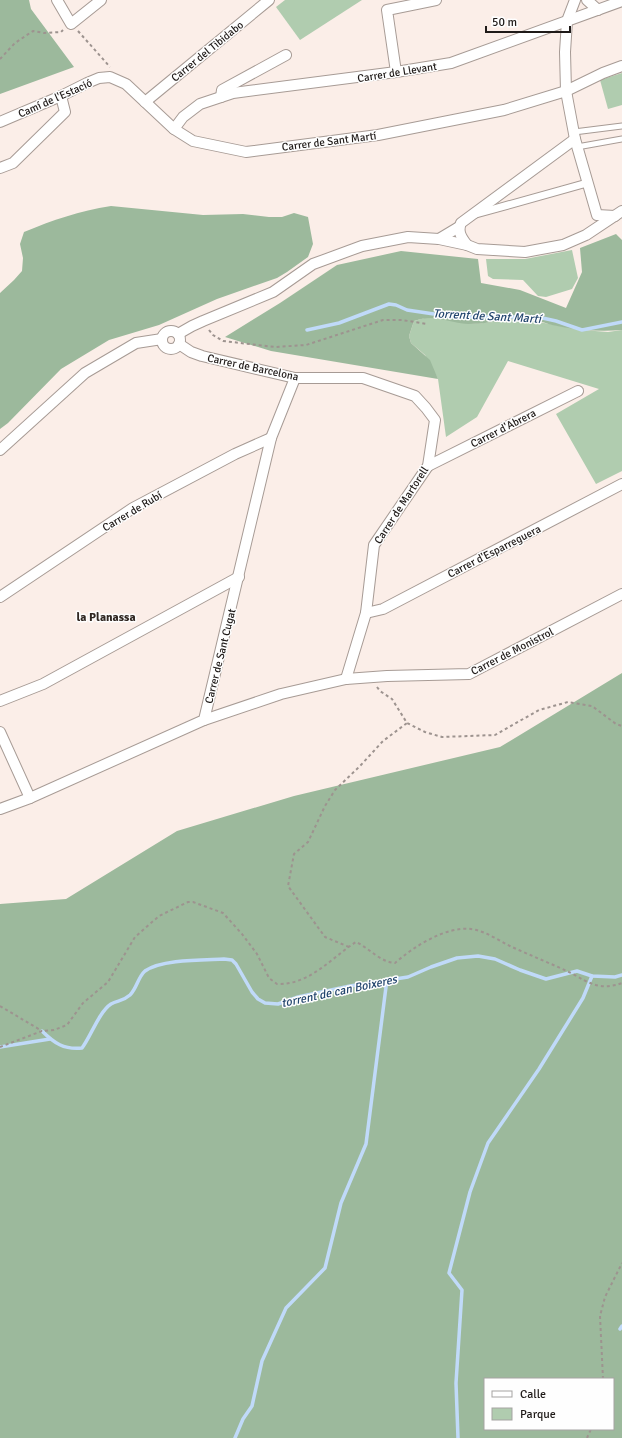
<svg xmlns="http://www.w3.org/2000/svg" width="622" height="1438" viewBox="0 0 622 1438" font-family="Signika,sans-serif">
<rect width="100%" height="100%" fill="#fbeee8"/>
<g fill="#b0ccaf">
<path d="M285 0H362L300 40 276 7Z"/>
<path d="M622 73V105L608 109 600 80Z"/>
<path d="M572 250 578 278 572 289 546 297 538 296 523 280 493 279 488 276 486 259H525Z"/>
<path d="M428 317 442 318 466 323 474 324 523 319 582 330 608 332 622 330V471L596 484 556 414 599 389 508 361 477 417 446 437 438 379 425 355 411 343 409 336 414 321Z"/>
</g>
<g fill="#9cb99c" fill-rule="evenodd">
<path d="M0 0H29L31 9 74 67 0 94Z"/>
<path d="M111 206 203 215 243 214 269 217H282L294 213 308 217 313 244 308 257 287 272 277 278 217 299 159 325 109 340 61 369 8 423 0 429V293L14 280 22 271 23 258 20 244 24 232C53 220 79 211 111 206Z"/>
<path d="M616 234 622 240V330C599 332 575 330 552 325 543 322 532 319 522 319 504 319 486 324 468 324 448 323 435 313 414 321L409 336 411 343 430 360 438 379 271 351 225 337 280 303 337 265 401 251 478 259 481 283 520 290 566 308 582 272 580 248Z"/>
<path d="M622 673V1438H0V904L66 899 177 831 294 796 500 747ZM485 1379H613V1429H485Z"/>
</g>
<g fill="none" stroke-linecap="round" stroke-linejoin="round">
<g stroke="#c0daf9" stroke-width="3.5">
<path d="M307 330 339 323 389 304 396 305 407 310 454 317H538L556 321 582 330 622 322"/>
<path d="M42 1031C54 1043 64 1050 82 1048 91 1036 99 1012 111 1004 118 1000 122 1002 130 995 137 988 138 977 145 971 161 959 204 960 224 959L232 960 236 964 252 992 258 999 265 1003 278 1004 298 997 350 986 408 977 431 967 457 958 478 956 495 959 520 970 546 979 577 971 592 976 615 977 622 975"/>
<path d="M0 1047 50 1039"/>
<path d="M620 1329 622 1326"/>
<path d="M235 1438 243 1419 252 1406 262 1361 286 1308 325 1268 341 1203 366 1144 387 979"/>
<path d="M458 1438 456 1383 462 1290 449 1273 470 1192 488 1143 539 1069 583 998 592 976"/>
</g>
<g stroke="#a79b95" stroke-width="7">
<g id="service">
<path d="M574 132 622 126"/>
<path d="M577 147 622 139"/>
</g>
</g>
<g stroke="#a79b95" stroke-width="9">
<path id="pedestrian" d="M476 214 587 183"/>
</g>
<g stroke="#a79b95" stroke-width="12">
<g id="minor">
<path d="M57 0 71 24 101 0"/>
<path d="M575 0 567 21 565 52 566 91 575 139 597 215 615 216"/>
<path d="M587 0 598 10"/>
<path d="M396 72 387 10 436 0"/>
<path d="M221 97 222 90 286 55"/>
<path d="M145 102 269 0"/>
<path d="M0 122 61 96 87 83 99 78 110 77 126 84 174 129 193 141 246 152 378 135 504 110 566 91 603 73 622 66"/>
<path d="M174 129 183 117 200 104 233 93 396 72 451 63 622 1"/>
<path d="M0 168 13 163 65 112 61 96"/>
<path d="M439 239 459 227"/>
<path d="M467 245C462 238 457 232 461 223L575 139"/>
<circle cx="171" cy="340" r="9"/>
<path d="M178 334 192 326 203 321 273 292 313 264 362 246 408 237 439 239 467 245 477 249 525 252 563 245 586 235 622 211"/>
<path d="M179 344 191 352 202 356 295 378H363L415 396 426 408 435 420 428 466 374 545 366 613 346 679"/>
<path d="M0 450 85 373 136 343 162 339"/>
<path d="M428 466 578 391"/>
<path d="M0 597 133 508 235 454 271 438"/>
<path d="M366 613 383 609 622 484"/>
<path d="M0 701 43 684 239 577"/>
<path d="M204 720 281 694 346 679 387 676 469 674 622 594"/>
<path d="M0 732 30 798"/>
<path d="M0 809 30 798 204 720 271 438 295 378"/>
</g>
</g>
<g stroke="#9d938f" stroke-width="2" stroke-dasharray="3 3" stroke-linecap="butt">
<path d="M78 31 110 67"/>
<path d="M0 59 15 43 33 31 44 33 61 32 63 30"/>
<path d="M209 330 213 335 223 341 275 347 306 345 383 320H402L427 324"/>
<path d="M377 687 380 691 392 699 407 723 425 732 442 737 495 735 539 710 568 702 592 706 616 724 622 726"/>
<path d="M349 947 325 937 288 886 294 854 308 842 325 806 335 790 360 766 383 741 407 723"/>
<path d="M0 1006 42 1031"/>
<path d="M0 1047 42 1031 54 1030 67 1025 83 1003 108 982 135 937 159 916 188 902H193L223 913 242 934 257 954 269 978 277 984C310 985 331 958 356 942 369 948 380 962 395 963 413 947 446 926 471 929 486 931 499 941 512 947 532 956 552 964 571 973 589 983 600 991 622 983"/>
<path d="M603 1379 600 1316 605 1297 622 1263"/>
<path d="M587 1438 591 1429"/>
</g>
<use href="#service" stroke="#fff" stroke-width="5"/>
<use href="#pedestrian" stroke="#fff" stroke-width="7"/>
<use href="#minor" stroke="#fff" stroke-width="10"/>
</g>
<g text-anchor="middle" stroke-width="3" stroke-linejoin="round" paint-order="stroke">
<g font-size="11" fill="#1f1a18" stroke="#fefefe">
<text transform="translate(207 51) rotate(-39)" y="4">Carrer del Tibidabo</text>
<text transform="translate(397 72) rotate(-9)" y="4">Carrer de Llevant</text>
<text transform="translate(55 98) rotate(-24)" y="4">Camí de l'Estació</text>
<text transform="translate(329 141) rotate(-7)" y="4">Carrer de Sant Martí</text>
<text transform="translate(253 367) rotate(12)" y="4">Carrer de Barcelona</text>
<text transform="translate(503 428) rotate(-27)" y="4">Carrer d'Abrera</text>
<text transform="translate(401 505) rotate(-57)" y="4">Carrer de Martorell</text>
<text transform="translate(132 511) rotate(-31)" y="4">Carrer de Rubí</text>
<text transform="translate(494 551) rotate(-27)" y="4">Carrer d'Esparreguera</text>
<text transform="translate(512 651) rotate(-27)" y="4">Carrer de Monistrol</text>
<text transform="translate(220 656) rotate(-76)" y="4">Carrer de Sant Cugat</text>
</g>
<g font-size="12" font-style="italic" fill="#21446d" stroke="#fefefe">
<text transform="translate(487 316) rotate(3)" y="4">Torrent de Sant Martí</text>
<text transform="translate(339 991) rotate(-12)" y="4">torrent de can Boixeres</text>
</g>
<g font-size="12" font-weight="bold" fill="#302722" stroke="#fefefe">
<text x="106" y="621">la Planassa</text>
</g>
</g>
<rect x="484" y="1378" width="130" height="52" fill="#fefefe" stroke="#a5a3a2"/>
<rect x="492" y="1391" width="20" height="6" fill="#ffffff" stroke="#a5a3a2"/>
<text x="520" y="1398" font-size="12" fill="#1f1a18">Calle</text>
<rect x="492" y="1408" width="20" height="12" fill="#b0ccaf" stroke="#a5a3a2"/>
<text x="520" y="1418" font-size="12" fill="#1f1a18">Parque</text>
<path d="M486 26v6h84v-6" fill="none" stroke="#1f1a18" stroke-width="2"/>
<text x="492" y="26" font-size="12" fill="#1f1a18" stroke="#fefefe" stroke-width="3" paint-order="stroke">50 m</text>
</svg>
